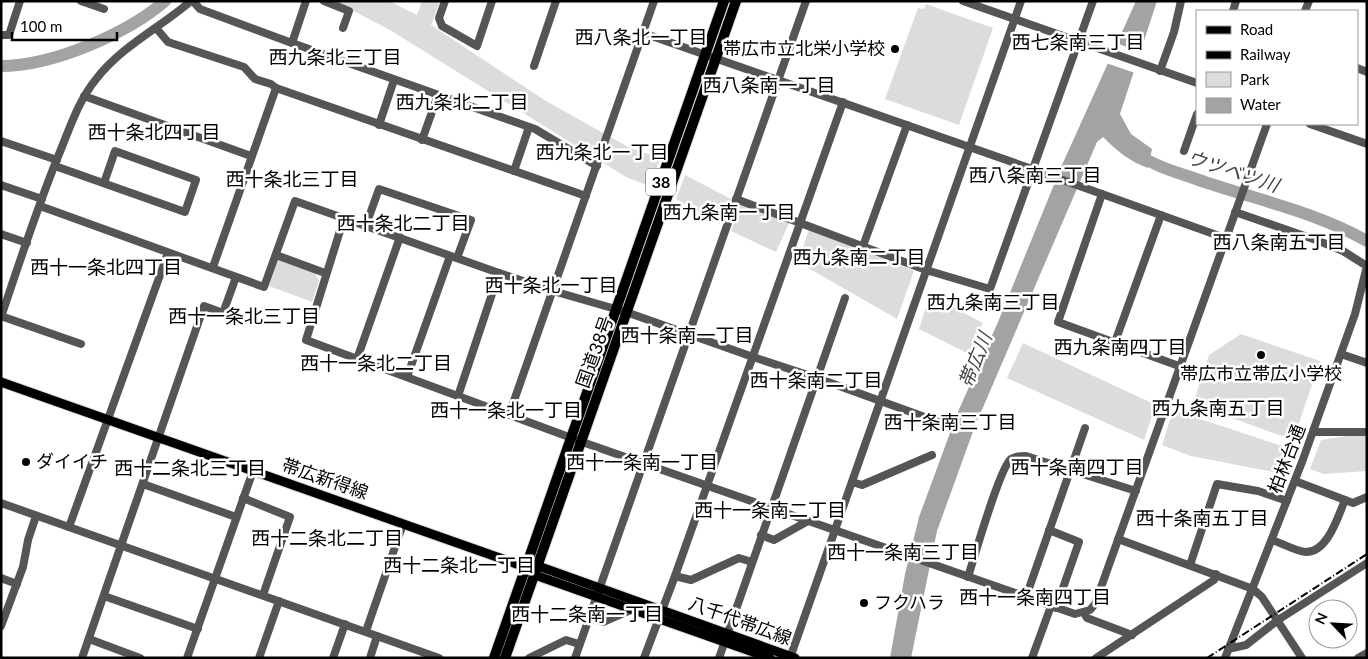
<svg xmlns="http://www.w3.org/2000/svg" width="1368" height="659" viewBox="0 0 1368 659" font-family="Lato,'Noto Sans JP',sans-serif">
<rect width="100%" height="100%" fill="#fff"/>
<g fill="#dcdcdc">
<path d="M334 1H389L417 15 422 1H440L431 25 546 101 630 148 661 158 649 186 626 177 390 30Z"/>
<path d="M926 4 993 28 959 125 885 99 918 8 924 9Z"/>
<path d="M685 175 731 199 720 224 676 199Z"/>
<path d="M741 203 790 221 776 252 731 231Z"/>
<path d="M809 229 914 271 897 319 798 262Z"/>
<path d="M278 260 315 273 319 281 312 302 269 286Z"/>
<path d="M930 295 983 323 969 354 919 329Z"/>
<path d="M1241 334 1320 361 1297 429 1282 436 1193 404 1209 355Z"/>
<path d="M1023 343 1156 405 1144 440 1007 378Z"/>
<path d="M1173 410 1297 451 1288 475 1191 456 1162 445Z"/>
<path d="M1367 433V471L1324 474 1310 469 1321 440Z"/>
</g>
<path fill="#a3a3a3" d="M1136 1H1157L1120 114 1131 134 1152 149 1148 168C1129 161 1117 151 1103 137L1097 142 975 426 937 531 911 658H890L905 574 919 517 957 414 998 322 1062 165Z"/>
<path fill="#fff" d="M1116 43 1144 53 1135 73 1106 63Z"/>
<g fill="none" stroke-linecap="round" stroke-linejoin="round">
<g stroke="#a3a3a3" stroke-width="12">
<path d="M1 66C52 66 127 34 165 1"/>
<path d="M1136 153C1154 166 1176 172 1196 179 1253 199 1314 211 1367 241"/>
</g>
<g stroke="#dbdbdb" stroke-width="11">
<g id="major">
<path d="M1 382 511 562 525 567 535 575 770 658"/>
<path d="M532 566H538L795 658"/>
</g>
</g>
<g stroke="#dbdbdb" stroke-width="12">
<g id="highway">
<path d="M494 658 724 1"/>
<path d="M505 658 736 1"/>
</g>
</g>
<g stroke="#555" stroke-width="8">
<path d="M81 1 104 9"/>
<path d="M193 1 200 9 292 43 535 129 597 166"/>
<path d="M324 1 349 11 343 28"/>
<path d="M445 1 439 18 442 26 477 46 492 1"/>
<path d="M963 1 1197 83"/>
<path d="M1233 11 1236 1"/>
<path d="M1305 11 1309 1"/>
<path d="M156 28 168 42 244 67 255 79 271 84 276 88 586 196"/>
<path d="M643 33 1032 169 1225 238"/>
<path d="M1 35H9L20 1"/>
<path d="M292 43 306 1"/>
<path d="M534 66 556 1"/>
<path d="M1357 68 1367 72"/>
<path d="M1160 71 1174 32 1181 1"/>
<path d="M84 96 251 156"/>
<path d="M1310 124 1367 144"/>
<path d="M379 125 394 80"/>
<path d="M422 140 438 95"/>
<path d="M1 141 57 160"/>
<path d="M1184 151 1197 114"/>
<path d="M55 166 185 212 196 180 115 151 104 183"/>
<path d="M514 171 529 127"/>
<path d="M1 185 42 199"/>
<path d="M1102 194 1058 322 1179 366"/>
<path d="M736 199 926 270 990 289 1093 1"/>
<path d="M40 206 264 287 295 201 499 273 553 291 626 312 753 357 817 378 944 424"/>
<path d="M344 218 306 340 588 444 1075 614 1090 610 1095 604 1267 124"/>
<path d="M366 225 379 189 471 220 457 258"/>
<path d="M1 234 27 243"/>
<path d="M863 246 907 125"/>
<path d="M276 255 325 273"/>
<path d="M213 267 276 88"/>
<path d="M1 316 81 344"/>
<path d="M1 317C19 264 36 211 57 159 69 131 77 102 97 78 122 46 161 27 191 1"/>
<path d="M1115 342 1161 215"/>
<path d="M1341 354 1367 363"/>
<path d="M357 359 400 237"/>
<path d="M407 377 450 256"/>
<path d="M458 396 499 273"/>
<path d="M509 415 654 1"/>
<path d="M1313 432H1367"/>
<path d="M1295 481 1353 503 1367 497"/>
<path d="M852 482 862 485 932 455"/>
<path d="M143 484 236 517"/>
<path d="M243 498 290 517 263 595"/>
<path d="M1 503 439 658"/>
<path d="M69 527 168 253"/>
<path d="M1049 530 1079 542 1056 608"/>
<path d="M761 535 774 540 808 521"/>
<path d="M1118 539 1253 589 1262 597 1302 658"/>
<path d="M1272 540C1281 543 1298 552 1306 552 1328 552 1338 516 1345 500"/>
<path d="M1190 565 1217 484 1258 491 1287 501"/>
<path d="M675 576 691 580 739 558 752 562"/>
<path d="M968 577C974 558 1000 467 1011 459 1016 456 1020 456 1026 456L1136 491"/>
<path d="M1 578 17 584"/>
<path d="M104 596 198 629"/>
<path d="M1026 597 1085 428"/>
<path d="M1084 613 1087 618 1132 635"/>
<path d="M588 618 603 622 633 609"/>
<path d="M1 626 23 567 28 540 36 516"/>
<path d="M366 631 403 524"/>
<path d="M89 639 140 658"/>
<path d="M1228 649 1246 645 1278 620 1367 563"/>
<path d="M82 658 204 306 223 313 236 277"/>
<path d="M187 658 253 471"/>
<path d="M259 658 279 601"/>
<path d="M333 658 345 624"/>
<path d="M370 658 377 636"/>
<path d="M529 658 566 640 579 644"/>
<path d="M575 658 806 1"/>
<path d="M644 658 675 576 843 102"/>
<path d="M719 658 845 298"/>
<path d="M790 658 1021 1"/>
<path d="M1032 658 1051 606"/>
<path d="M1096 658 1214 580 1216 574"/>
<path d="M1225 658 1302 462 1355 314 1367 266 1343 251 1319 241 1235 212"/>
<path d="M1358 658 1367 653"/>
</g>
<use href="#major" stroke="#000" stroke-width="9"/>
<use href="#highway" stroke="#000" stroke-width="10"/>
<path stroke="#000" stroke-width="2" stroke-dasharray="8 2.5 1 2.5" stroke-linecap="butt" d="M1207 658 1367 554"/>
</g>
<g fill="#000" stroke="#fff" stroke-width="2">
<circle cx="895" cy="49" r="5"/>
<circle cx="1261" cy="355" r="5"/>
<circle cx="26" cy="462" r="5"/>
<circle cx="864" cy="603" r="5"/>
</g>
<g text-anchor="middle" stroke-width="5" stroke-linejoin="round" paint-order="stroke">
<rect fill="#fff" stroke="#4c4c4c" stroke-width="1" x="646" y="168.5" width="30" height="27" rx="4"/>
<g font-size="16" font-weight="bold" fill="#000">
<text x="661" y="188">38</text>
</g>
<g font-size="18" fill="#000" stroke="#fff" text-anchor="start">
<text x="885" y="55" text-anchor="end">帯広市立北栄小学校</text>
<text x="1261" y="380" text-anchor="middle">帯広市立帯広小学校</text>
<text x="36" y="468">ダイイチ</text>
<text x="874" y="609">フクハラ</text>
</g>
<g font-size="18" fill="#000" stroke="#fff">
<text transform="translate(595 352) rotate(-70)" y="6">国道38号</text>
<text transform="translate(1287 459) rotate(-69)" y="6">柏林台通</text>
<text transform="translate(325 479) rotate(19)" y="6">帯広新得線</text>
<text transform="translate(740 621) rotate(20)" y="6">八千代帯広線</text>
</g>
<g font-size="19" fill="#000" stroke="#fff">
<text x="641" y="44">西八条北一丁目</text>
<text x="1078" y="49">西七条南三丁目</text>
<text x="335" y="64">西九条北三丁目</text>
<text x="769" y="92">西八条南一丁目</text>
<text x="462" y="109">西九条北二丁目</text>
<text x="154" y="139">西十条北四丁目</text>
<text x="602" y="159">西九条北一丁目</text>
<text x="1035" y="182">西八条南三丁目</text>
<text x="292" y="186">西十条北三丁目</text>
<text x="729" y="219">西九条南一丁目</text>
<text x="403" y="230">西十条北二丁目</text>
<text x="1279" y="249">西八条南五丁目</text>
<text x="859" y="264">西九条南二丁目</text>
<text x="106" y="274">西十一条北四丁目</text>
<text x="551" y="292">西十条北一丁目</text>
<text x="993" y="309">西九条南三丁目</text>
<text x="244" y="323">西十一条北三丁目</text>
<text x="687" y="342">西十条南一丁目</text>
<text x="1120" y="354">西九条南四丁目</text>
<text x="376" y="370">西十一条北二丁目</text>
<text x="816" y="387">西十条南二丁目</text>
<text x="1218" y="415">西九条南五丁目</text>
<text x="506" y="417">西十一条北一丁目</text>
<text x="950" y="429">西十条南三丁目</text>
<text x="642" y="469">西十一条南一丁目</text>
<text x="1077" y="474">西十条南四丁目</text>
<text x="190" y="475">西十二条北三丁目</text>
<text x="770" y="517">西十一条南二丁目</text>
<text x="1202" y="525">西十条南五丁目</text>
<text x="327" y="545">西十二条北二丁目</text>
<text x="903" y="559">西十一条南三丁目</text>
<text x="459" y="572">西十二条北一丁目</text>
<text x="1035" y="604">西十一条南四丁目</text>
<text x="587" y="621">西十二条南一丁目</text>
</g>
<g font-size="19" font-style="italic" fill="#444" stroke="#fff">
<text transform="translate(1233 171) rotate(18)" y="7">ウツベツ川</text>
<text transform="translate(975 360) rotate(-68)" y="7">帯広川</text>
</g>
</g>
<rect width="1368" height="659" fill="none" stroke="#000000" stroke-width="5"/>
<rect x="1196" y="10" width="162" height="115" fill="#ffffff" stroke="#999999"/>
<rect x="1206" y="26" width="25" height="8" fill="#000000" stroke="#999999"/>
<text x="1240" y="35" font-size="15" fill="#000000">Road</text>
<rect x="1206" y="51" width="25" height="8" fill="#000000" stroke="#999999"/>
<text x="1240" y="60" font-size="15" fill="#000000">Railway</text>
<rect x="1206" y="72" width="25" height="15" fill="#dcdcdc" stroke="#999999"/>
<text x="1240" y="85" font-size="15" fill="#000000">Park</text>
<rect x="1206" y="98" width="25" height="15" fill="#a3a3a3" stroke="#999999"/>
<text x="1240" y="110" font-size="15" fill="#000000">Water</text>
<g transform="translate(1333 624) rotate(295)"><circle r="24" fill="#ffffff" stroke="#999999"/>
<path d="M0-4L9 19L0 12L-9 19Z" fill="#000000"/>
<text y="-8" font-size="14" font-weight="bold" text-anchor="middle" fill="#000000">N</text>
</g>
<path d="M12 32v8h105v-8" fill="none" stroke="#000000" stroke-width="2.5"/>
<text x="20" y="32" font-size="15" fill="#000000" stroke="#ffffff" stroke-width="4" paint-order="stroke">100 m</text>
</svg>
